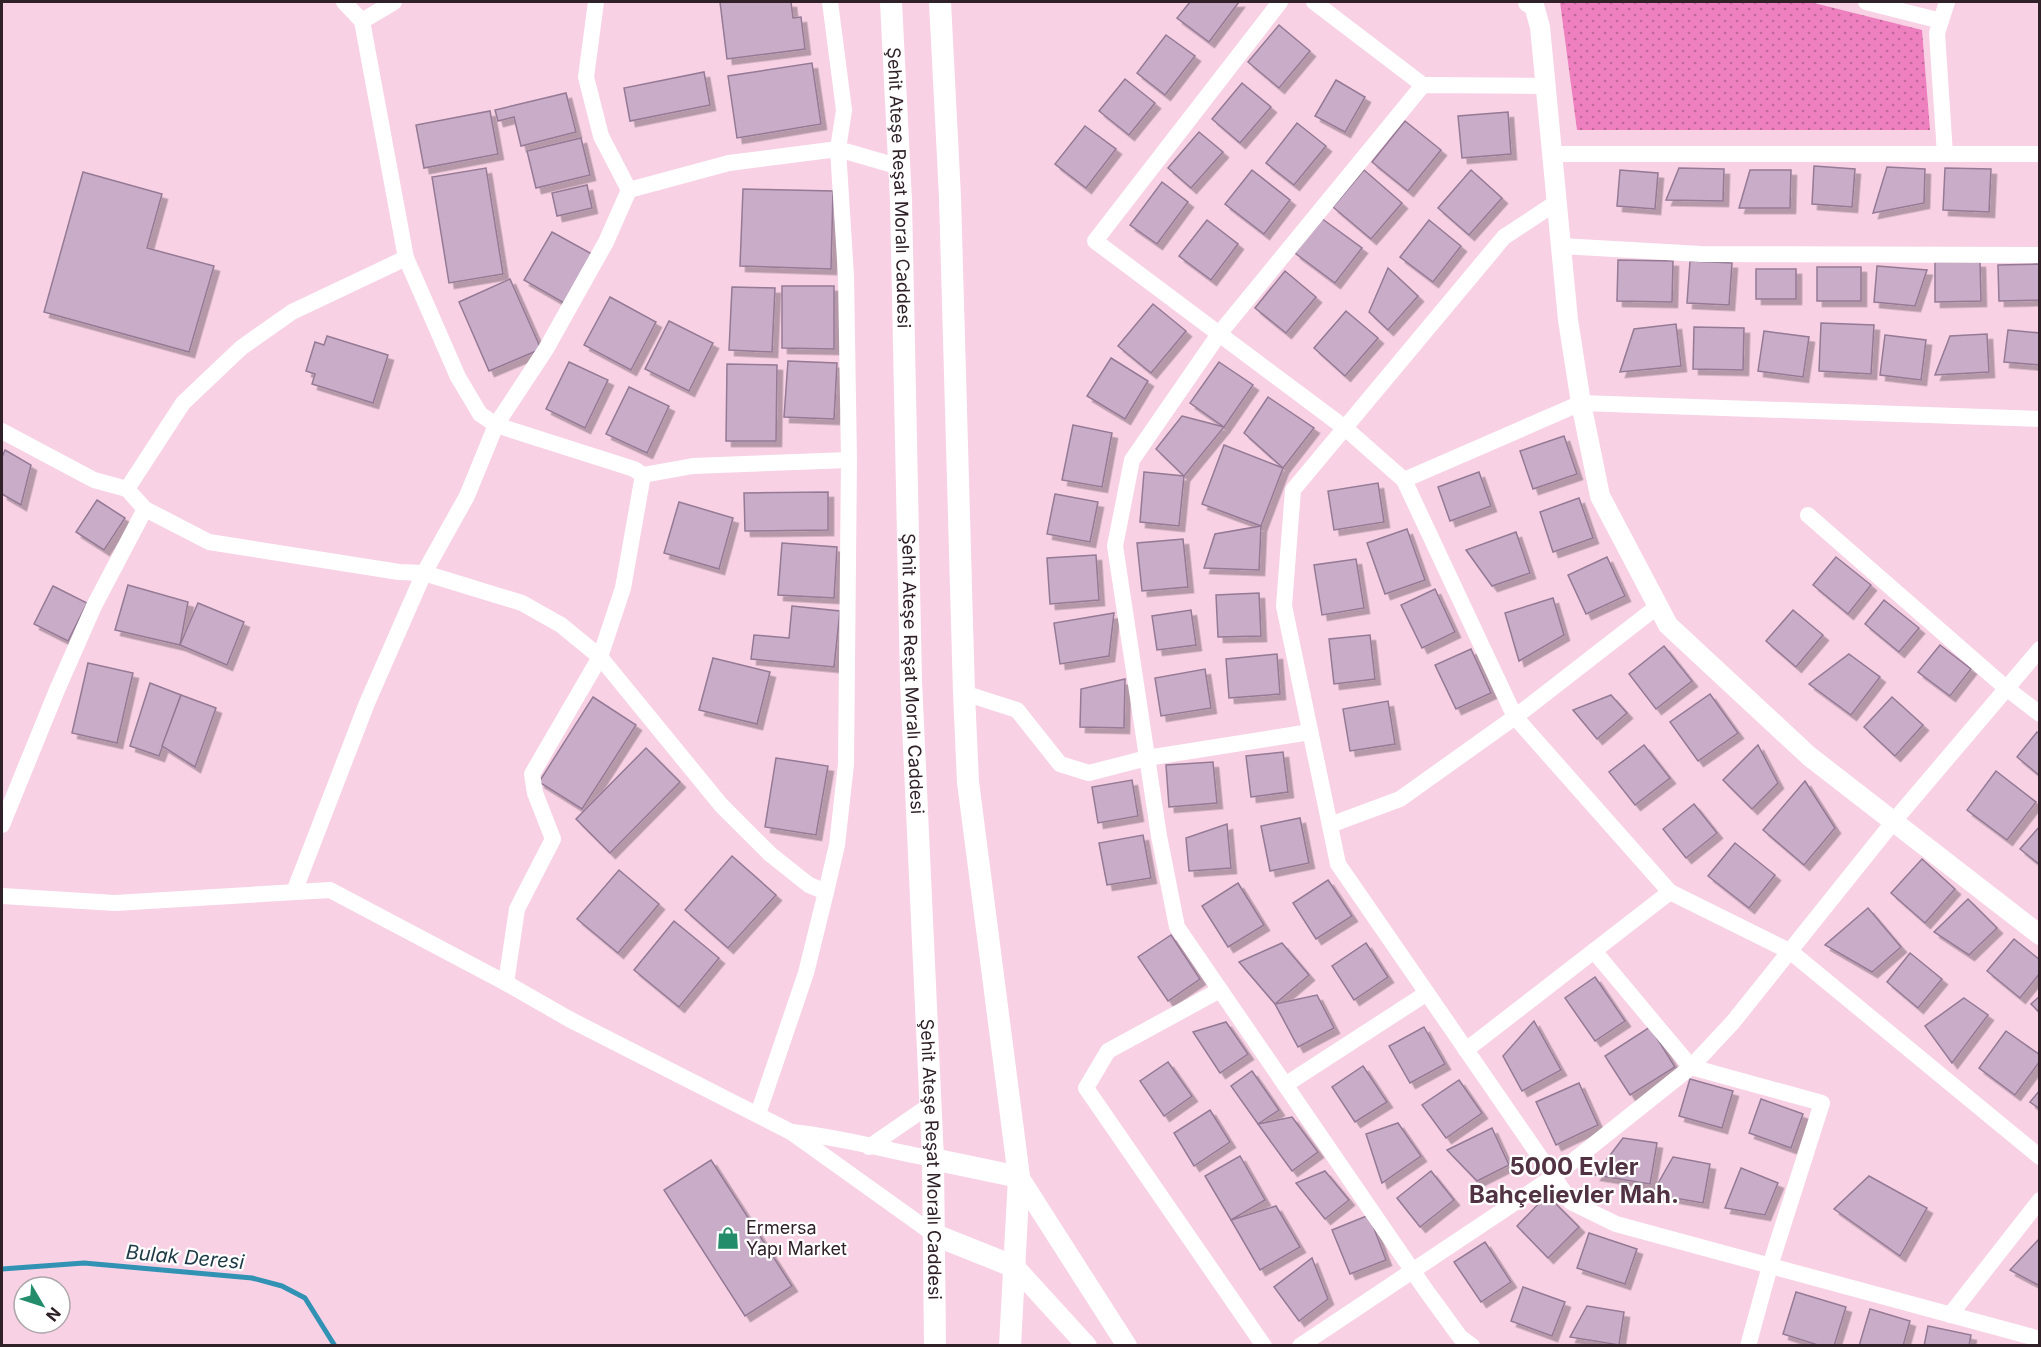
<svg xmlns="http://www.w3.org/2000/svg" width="2041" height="1347" viewBox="0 0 2041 1347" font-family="Inter,sans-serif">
<defs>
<pattern id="grass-dots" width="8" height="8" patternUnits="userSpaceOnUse" patternTransform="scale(1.5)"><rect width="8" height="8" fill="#ee80bf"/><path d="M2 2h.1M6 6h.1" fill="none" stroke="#c1689b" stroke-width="1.8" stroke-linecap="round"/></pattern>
<filter id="shadow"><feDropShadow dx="5.5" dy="5.5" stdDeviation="0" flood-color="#0004"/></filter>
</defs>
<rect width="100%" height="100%" fill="#f8d1e5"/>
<path fill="url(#grass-dots)" d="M1560 2H1810L1922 30 1930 130H1577Z"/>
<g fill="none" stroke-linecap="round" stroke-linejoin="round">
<path stroke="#3192b4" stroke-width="5" d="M2 1269 84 1263 252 1278 282 1286 305 1298 335 1346"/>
</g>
<g fill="#c9acc8" stroke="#957a95" stroke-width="1.5" filter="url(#shadow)">
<path d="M720 2H791L793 18 801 17 805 49 727 59Z"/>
<path d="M1190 2H1239L1209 42 1177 18Z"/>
<path d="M1279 25 1310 51 1279 88 1248 62Z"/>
<path d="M1166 35 1195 56 1165 95 1137 73Z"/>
<path d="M812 63 821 124 737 138 728 76Z"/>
<path d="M704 72 710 105 630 121 624 88Z"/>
<path d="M1125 79 1155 103 1129 135 1099 111Z"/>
<path d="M1336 80 1365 97 1345 132 1315 116Z"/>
<path d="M1242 83 1271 107 1240 143 1212 119Z"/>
<path d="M566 93 576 132 521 146 514 117 498 121 495 110Z"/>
<path d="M490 111 498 154 424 168 416 125Z"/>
<path d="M1508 112 1511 154 1462 158 1458 116Z"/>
<path d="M1405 121 1441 150 1408 191 1372 162Z"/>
<path d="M1297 123 1326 146 1294 185 1266 163Z"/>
<path d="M1085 126 1116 149 1086 188 1055 164Z"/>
<path d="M1199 132 1223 152 1191 188 1168 168Z"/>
<path d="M581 138 590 175 536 188 527 151Z"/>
<path d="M1814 166 1855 169 1852 207 1812 204Z"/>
<path d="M1887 167 1925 169 1924 203 1873 213Z"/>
<path d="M486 168 503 274 449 283 432 177Z"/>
<path d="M1679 168 1724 169 1723 201 1666 200Z"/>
<path d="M1945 168 1991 169 1989 212 1943 210Z"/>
<path d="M1252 170 1290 200 1264 234 1225 204Z"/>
<path d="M1364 170 1402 203 1371 239 1333 207Z"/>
<path d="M1471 170 1502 198 1469 235 1438 208Z"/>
<path d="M1620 170 1658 173 1655 209 1617 206Z"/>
<path d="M1750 170H1791L1790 208H1739Z"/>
<path d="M83 172 162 194 147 248 214 266 189 352 44 312Z"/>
<path d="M1162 182 1188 202 1157 244 1130 225Z"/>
<path d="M587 185 592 208 557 216 552 193Z"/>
<path d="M743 189 833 191 831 269 740 266Z"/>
<path d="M1321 218 1362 248 1335 283 1295 253Z"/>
<path d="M1207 220 1238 244 1211 280 1179 256Z"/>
<path d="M1429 220 1461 246 1433 282 1400 257Z"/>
<path d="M552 232 592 254 564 303 524 280Z"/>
<path d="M1618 260 1673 261 1672 302 1617 301Z"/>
<path d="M1690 261 1732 263 1729 305 1687 303Z"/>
<path d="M1935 262H1980L1981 301 1935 302Z"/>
<path d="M2040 264V300L1999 301 1998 265Z"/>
<path d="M1877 266 1927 270 1915 306 1874 302Z"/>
<rect x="1817" y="267" width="44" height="34"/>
<path d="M1388 268 1418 296 1388 330 1369 312Z"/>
<rect x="1756" y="269" width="40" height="30"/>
<path d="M1285 271 1316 297 1286 333 1255 308Z"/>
<path d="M510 279 541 349 489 371 459 302Z"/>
<path d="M782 286H834V349L782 348Z"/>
<path d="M732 287 775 288 772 352 729 350Z"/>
<path d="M610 297 656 322 631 370 584 345Z"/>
<path d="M1153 304 1186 331 1151 373 1118 346Z"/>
<path d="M1346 311 1378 338 1345 376 1314 348Z"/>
<path d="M669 321 713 343 689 391 645 369Z"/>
<path d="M1821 323 1874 325 1871 374 1819 371Z"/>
<path d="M1676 324 1681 366 1620 372 1634 329Z"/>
<path d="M1694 327 1744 328 1743 370 1693 369Z"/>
<path d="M2008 330 2040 333V365L2004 362Z"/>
<path d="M1764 331 1809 337 1803 377 1758 371Z"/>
<path d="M1987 334 1989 372 1935 375 1950 336Z"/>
<path d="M1885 335 1926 340 1921 380 1880 375Z"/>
<path d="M327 336 388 355 373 403 312 384 315 374 306 371 315 342 324 345Z"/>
<path d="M1111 358 1148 381 1125 419 1087 396Z"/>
<path d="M788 361 837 363 834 419 784 417Z"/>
<path d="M569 362 608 380 585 428 546 409Z"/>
<path d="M1219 362 1253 385 1224 427 1190 403Z"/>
<path d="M727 364 777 365 776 441H726Z"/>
<path d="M629 387 669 406 647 453 606 434Z"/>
<path d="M1268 397 1314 428 1283 468 1244 433Z"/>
<path d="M1182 416 1224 427 1184 476 1156 449Z"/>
<path d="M1073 425 1112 433 1102 487 1062 480Z"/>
<path d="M1564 436 1577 474 1533 489 1520 451Z"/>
<path d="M1224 445 1283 468 1261 526 1202 504Z"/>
<path d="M5 450 31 465 21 505 2 494V457Z"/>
<path d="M1144 472 1184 476 1179 526 1140 522Z"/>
<path d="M1479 472 1491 506 1450 521 1438 487Z"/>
<path d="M1378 483 1384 522 1334 530 1328 491Z"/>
<path d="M828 492V530L745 531 744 493Z"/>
<path d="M1055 494 1098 502 1090 542 1047 534Z"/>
<path d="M1579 498 1593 538 1553 552 1540 512Z"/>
<path d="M97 500 125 518 104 550 76 532Z"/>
<path d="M679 502 733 518 719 569 664 553Z"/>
<path d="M1261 526 1259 570 1204 568 1215 534Z"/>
<path d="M1407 529 1425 580 1385 594 1367 543Z"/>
<path d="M1516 532 1530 573 1492 586 1466 550Z"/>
<path d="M1183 539 1188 587 1142 591 1137 543Z"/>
<path d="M782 543 837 547 834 598 778 595Z"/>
<path d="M1096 555 1099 600 1050 604 1047 558Z"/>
<path d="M1607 557 1625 596 1586 614 1568 575Z"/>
<path d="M1836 557 1871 585 1848 614 1813 585Z"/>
<path d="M1356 559 1364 608 1322 615 1314 565Z"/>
<path d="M128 585 188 602 180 645 115 630Z"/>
<path d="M53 586 87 603 68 641 34 624Z"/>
<path d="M1435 589 1455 632 1422 648 1401 605Z"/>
<path d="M1259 593 1261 636 1218 637 1216 595Z"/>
<path d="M1553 598 1564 635 1519 661 1505 613Z"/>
<path d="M1884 600 1919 628 1899 652 1865 624Z"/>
<path d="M198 603 244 622 227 665 180 645Z"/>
<path d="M792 606 840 611 834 667 751 659 754 635 789 638Z"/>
<path d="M1191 610 1196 645 1157 650 1152 616Z"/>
<path d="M1793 610 1823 635 1796 667 1766 641Z"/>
<path d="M1114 613 1109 656 1060 664 1054 623Z"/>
<path d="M1370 635 1375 679 1334 684 1329 639Z"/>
<path d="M1940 645 1971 669 1950 696 1918 672Z"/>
<path d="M1664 646 1692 681 1656 709 1629 674Z"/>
<path d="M1471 649 1491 693 1456 709 1435 665Z"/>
<path d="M1277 654 1280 694 1229 698 1226 659Z"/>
<path d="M1849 654 1880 677 1851 715 1809 684Z"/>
<path d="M713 658 770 672 757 724 699 710Z"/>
<path d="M88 663 133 673 117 743 72 733Z"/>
<path d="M1205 669 1211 708 1161 716 1155 678Z"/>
<path d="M1125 679 1124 728 1080 727 1081 689Z"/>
<path d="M150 683 181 695 159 756 130 746Z"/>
<path d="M1710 694 1738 733 1698 761 1670 722Z"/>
<path d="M181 695 216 708 195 767 162 746Z"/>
<path d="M1611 695 1627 713 1597 739 1573 710Z"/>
<path d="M593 697 636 725 582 809 539 782Z"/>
<path d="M1892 697 1923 725 1895 756 1864 727Z"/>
<path d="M1388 701 1395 744 1350 751 1343 709Z"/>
<path d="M2037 732 2040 734V776L2017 757Z"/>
<path d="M1644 745 1670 778 1635 805 1609 772Z"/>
<path d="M1758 745 1778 783 1752 809 1723 780Z"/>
<path d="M646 748 680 782 610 853 576 819Z"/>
<path d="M1283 752 1288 792 1251 797 1246 756Z"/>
<path d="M776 758 828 766 816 835 765 827Z"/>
<path d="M1213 762 1217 803 1169 807 1166 765Z"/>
<path d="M1996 771 2036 802 2007 840 1967 810Z"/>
<path d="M1132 780 1138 816 1098 823 1092 787Z"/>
<path d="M1805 781 1835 828 1804 865 1763 830Z"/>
<path d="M1694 804 1717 833 1686 858 1663 829Z"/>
<path d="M1300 818 1309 863 1270 871 1261 826Z"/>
<path d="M1227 824 1231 868 1189 871 1186 838Z"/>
<path d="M2040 826V865L2020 849Z"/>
<path d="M1143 835 1151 878 1107 885 1099 843Z"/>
<path d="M1735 843 1775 875 1749 908 1708 876Z"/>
<path d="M732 856 776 895 728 948 685 910Z"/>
<path d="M1922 859 1955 889 1925 923 1891 893Z"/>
<path d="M619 870 659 904 618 953 577 919Z"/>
<path d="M1328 880 1352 916 1316 939 1293 903Z"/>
<path d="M1238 883 1264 925 1228 947 1202 906Z"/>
<path d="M1968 899 1997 928 1969 955 1934 932Z"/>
<path d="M1868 908 1901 947 1872 972 1825 945Z"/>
<path d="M674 921 719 958 679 1007 634 970Z"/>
<path d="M1171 935 1200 979 1168 1001 1138 957Z"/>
<path d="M2014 939 2040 960V973L2020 998 1987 971Z"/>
<path d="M1282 943 1309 975 1275 1004 1239 962Z"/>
<path d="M1366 943 1388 977 1354 1000 1332 966Z"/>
<path d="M1910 953 1942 979 1918 1008 1887 982Z"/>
<path d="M1595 977 1625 1021 1595 1041 1565 998Z"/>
<path d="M1317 995 1334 1028 1298 1047 1275 1004Z"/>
<path d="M2040 996V1013L2031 1004Z"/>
<path d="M1964 998 1988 1015 1952 1063 1925 1026Z"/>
<path d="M1534 1021 1561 1070 1522 1091 1503 1056Z"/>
<path d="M1226 1022 1248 1054 1220 1073 1193 1032Z"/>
<path d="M1424 1027 1445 1064 1410 1083 1389 1046Z"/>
<path d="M1650 1027 1675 1067 1630 1095 1605 1056Z"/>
<path d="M2006 1031 2040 1055V1061L2015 1095 1979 1068Z"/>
<path d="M1168 1062 1192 1096 1164 1116 1140 1081Z"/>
<path d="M1363 1066 1387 1102 1355 1122 1332 1087Z"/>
<path d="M1252 1071 1279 1110 1258 1124 1231 1086Z"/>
<path d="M1690 1079 1733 1091 1722 1128 1679 1116Z"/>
<path d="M1459 1080 1482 1113 1446 1138 1422 1105Z"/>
<path d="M1579 1083 1598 1125 1556 1145 1536 1102Z"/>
<path d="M2040 1090V1109L2030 1102Z"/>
<path d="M1761 1099 1803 1114 1791 1148 1749 1133Z"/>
<path d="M1210 1110 1230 1142 1194 1166 1174 1133Z"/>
<path d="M1292 1117 1318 1152 1292 1171 1258 1124Z"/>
<path d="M1398 1123 1421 1156 1382 1183 1366 1134Z"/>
<path d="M1492 1128 1509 1165 1477 1181 1447 1150Z"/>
<path d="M1623 1138 1657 1143 1650 1184 1595 1175Z"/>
<path d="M1240 1156 1265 1200 1231 1220 1205 1176Z"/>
<path d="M1673 1157 1710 1164 1703 1203 1652 1194Z"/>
<path d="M711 1160 792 1286 745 1316 664 1190Z"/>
<path d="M1741 1168 1778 1183 1765 1215 1725 1208Z"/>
<path d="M1325 1171 1349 1200 1325 1219 1296 1183Z"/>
<path d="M1431 1171 1454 1200 1420 1227 1397 1198Z"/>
<path d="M1869 1176 1927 1208 1900 1256 1834 1209Z"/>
<path d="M1547 1195 1579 1227 1548 1258 1517 1226Z"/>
<path d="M1276 1206 1300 1247 1260 1270 1231 1220Z"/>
<path d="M1369 1215 1386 1260 1350 1274 1332 1230Z"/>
<path d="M1589 1233 1637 1249 1625 1284 1577 1268Z"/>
<path d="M2040 1238V1286L2010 1270Z"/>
<path d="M1485 1242 1511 1282 1481 1302 1454 1262Z"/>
<path d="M1312 1258 1328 1299 1299 1321 1274 1287Z"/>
<path d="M1523 1287 1565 1302 1552 1336 1511 1321Z"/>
<path d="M1796 1292 1846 1307 1834 1346H1821L1783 1334Z"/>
<path d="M1587 1306 1624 1312 1619 1345 1570 1337Z"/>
<path d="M1870 1309 1910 1321 1903 1346H1859Z"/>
<path d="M1928 1326 1971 1335 1969 1346H1924Z"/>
</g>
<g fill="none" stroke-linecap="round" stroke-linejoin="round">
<g stroke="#fff" stroke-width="16">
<path d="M344 2 362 21 406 258 458 377 480 414 496 425 634 469 643 475 693 466 849 460"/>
<path d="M596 2 586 77 601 136 629 190"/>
<path d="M1280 2 1095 241 1345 428 1404 480 1515 717 1670 892 1791 952 2040 1157"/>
<path d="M1314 2 1423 85"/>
<path d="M1866 2 1941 21"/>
<path d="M362 21 394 2"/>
<path d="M1552 154H2040"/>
<path d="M1945 154 1937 33 1947 2"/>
<path d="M629 190 729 163 838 149 900 167"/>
<path d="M1557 202 1504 237 1293 490 1284 606 1338 864 1571 1202 1616 1224 2040 1339"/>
<path d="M1561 246 1701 254 2040 255"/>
<path d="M2 431 94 480 127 489 145 509 209 542 399 572 424 573 522 603 561 625 600 657 721 805 770 854 809 885 826 892"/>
<path d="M1404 480 1581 403 2040 419"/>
<path d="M127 489 183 403 241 348 292 312 406 258"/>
<path d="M1808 515 2006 688 2040 714"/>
<path d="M964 693 1017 710 1060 764 1089 773 1147 758 1310 732"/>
<path d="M2 825 57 690 94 606 145 509"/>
<path d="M1330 825 1400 799 1515 717 1658 606"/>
<path d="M294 892 367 703 424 573 467 496 496 425 546 349 606 242 629 190"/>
<path d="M2 896 115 903 330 890 506 983 569 1019 791 1132 935 1235"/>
<path d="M1594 951 1691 1067 1822 1103 1770 1266 1748 1346"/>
<path d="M506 983 517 909 553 839 535 793 532 774 600 657 623 588 643 475"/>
<path d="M1220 990 1108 1051 1086 1088 1264 1346"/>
<path d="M1466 1050 1670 892"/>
<path d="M1285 1085 1427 993"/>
<path d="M758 1114 806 973 826 892 837 845 846 764 849 460 846 276 838 149 844 110 830 2"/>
<path d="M792 1132C840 1137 886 1150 933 1159"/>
<path d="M869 1147 930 1105"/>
<path d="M1950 1315 2040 1200"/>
<path d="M1300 1346 1553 1177 1691 1067 1733 1022 1894 821 2040 649"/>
<path d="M1472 1346 1460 1337 1425 1289 1177 927 1159 836 1115 546 1132 460 1219 334 1423 85 1545 86"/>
</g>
<g stroke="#fff" stroke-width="20">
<path d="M1533 2 1540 27 1568 320 1581 403 1600 496 1668 625 1809 756 2040 935"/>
<path d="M1019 1177 1127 1346"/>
<path d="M1015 1267 1087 1346"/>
</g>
<g stroke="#fff" stroke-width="22">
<path id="s1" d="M891 2 901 201 911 681 933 1159 935 1346"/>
<path d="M940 2 950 197 964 693 968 782 1019 1177 1010 1346"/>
<path d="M1529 2 1533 3"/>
<path d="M933 1159 1019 1177"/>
<path d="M935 1235 1015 1267"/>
</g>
</g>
<defs>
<g id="shop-bare" transform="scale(1.8)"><path d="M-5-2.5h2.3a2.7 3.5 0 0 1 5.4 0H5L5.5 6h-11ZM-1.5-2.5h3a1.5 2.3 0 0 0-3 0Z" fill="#238c6a" stroke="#fff" stroke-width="2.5" paint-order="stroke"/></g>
</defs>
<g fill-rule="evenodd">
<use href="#shop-bare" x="728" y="1238"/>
</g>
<g text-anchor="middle" stroke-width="4.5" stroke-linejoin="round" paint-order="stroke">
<g font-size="18" fill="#302129" stroke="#fff">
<text dy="6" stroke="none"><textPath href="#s1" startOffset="186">Şehit Ateşe Reşat Moralı Caddesi</textPath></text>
<text dy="6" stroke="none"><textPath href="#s1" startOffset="672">Şehit Ateşe Reşat Moralı Caddesi</textPath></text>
<text dy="6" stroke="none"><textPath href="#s1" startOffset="1158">Şehit Ateşe Reşat Moralı Caddesi</textPath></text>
</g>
<g font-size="18" fill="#302129" stroke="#fff" text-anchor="start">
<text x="746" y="1234">Ermersa<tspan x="746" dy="21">Yapı Market</tspan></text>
</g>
<g font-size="20" font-style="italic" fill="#1d3945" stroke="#fff">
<text transform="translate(185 1257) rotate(5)" y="7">Bulak Deresi</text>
</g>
<g font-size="24" font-weight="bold" fill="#513243" stroke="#fff">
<text x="1574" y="1175">5000 Evler<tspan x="1574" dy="28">Bahçelievler Mah.</tspan></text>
</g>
</g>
<rect width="2041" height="1347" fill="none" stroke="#302129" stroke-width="6"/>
<g transform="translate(42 1305) rotate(129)"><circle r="28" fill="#ffffff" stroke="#aca6a9" stroke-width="1.5"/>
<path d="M0-4.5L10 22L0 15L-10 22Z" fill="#238c6a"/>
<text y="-9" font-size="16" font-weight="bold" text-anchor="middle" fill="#302129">N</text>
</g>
</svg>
